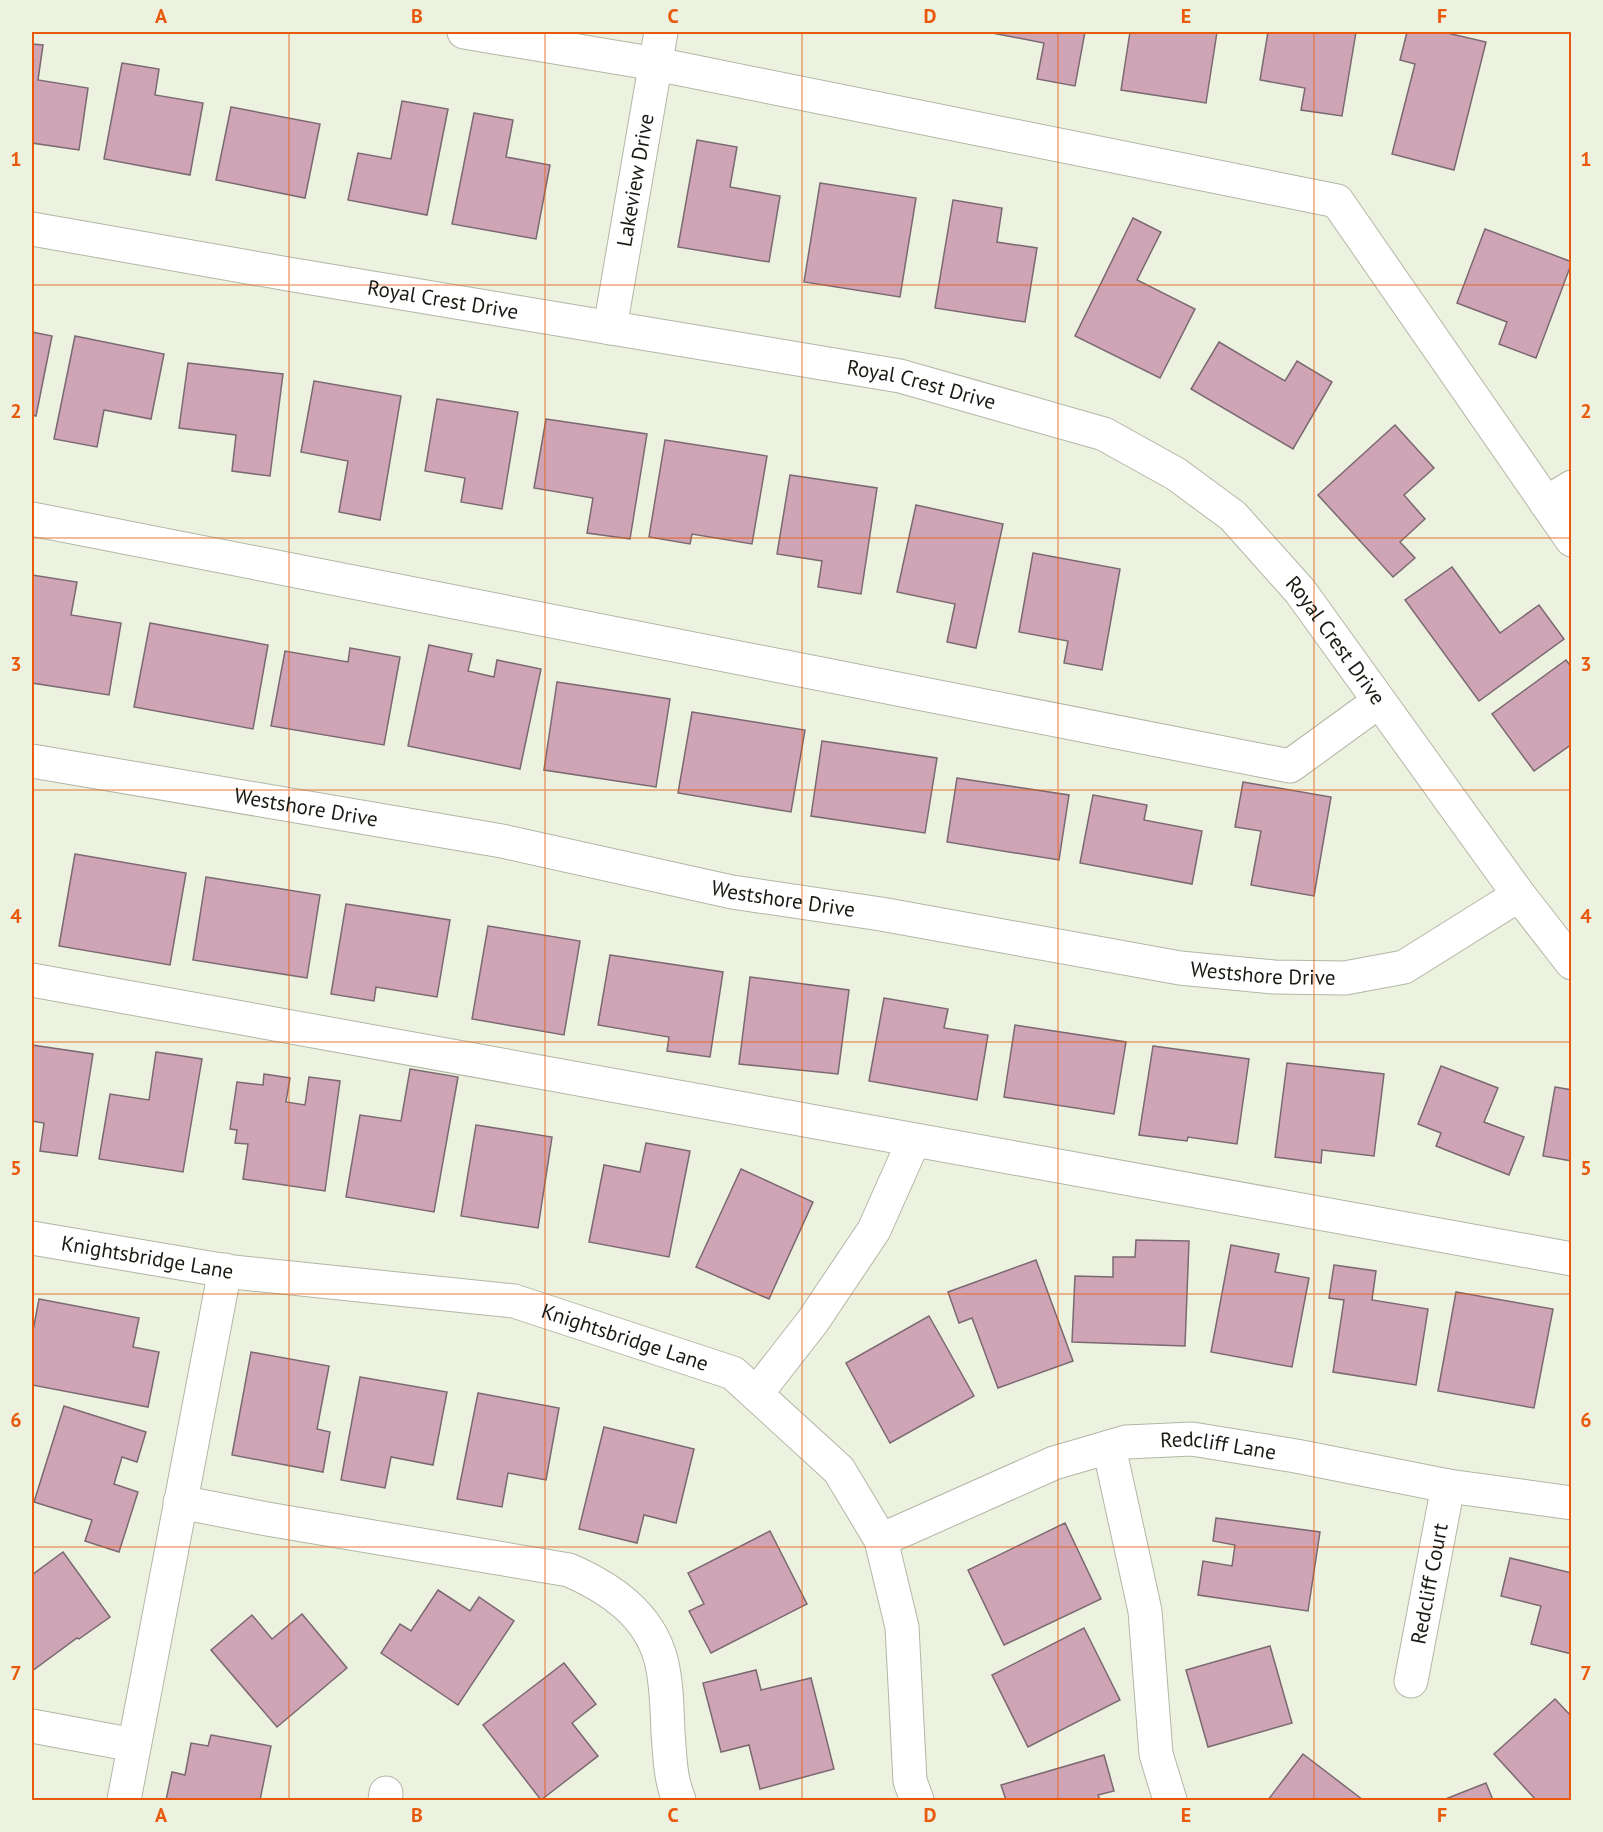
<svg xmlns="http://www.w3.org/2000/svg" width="1603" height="1832" viewBox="0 0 1603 1832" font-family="'PT Sans',sans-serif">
<rect width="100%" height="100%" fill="#edf2e0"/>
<g fill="#cfa5b6" stroke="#7a6970" stroke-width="1.5">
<path d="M987 32H1085L1075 86 1037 79 1044 43Z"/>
<path d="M1130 32H1217L1206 103 1121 90Z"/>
<path d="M1268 32H1356L1342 116 1301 110 1305 88 1260 80Z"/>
<path d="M1407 32H1443L1486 42 1454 170 1392 154 1415 64 1400 60Z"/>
<path d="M32 44 43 45 38 80 88 88 79 150 32 143Z"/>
<path d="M122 63 159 69 155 95 203 103 190 175 104 159Z"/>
<path d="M402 101 448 109 427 215 348 200 358 153 391 159Z"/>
<path d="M231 107 320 124 305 198 216 180Z"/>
<path d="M474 113 513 120 506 157 550 165 536 239 452 224Z"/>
<path d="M697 140 737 147 730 187 780 196 769 262 678 247Z"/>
<path d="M820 183 916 198 900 297 804 282Z"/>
<path d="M953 200 1002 208 997 242 1037 248 1025 322 935 308Z"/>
<path d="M1133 218 1161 232 1137 280 1195 309 1160 378 1075 336Z"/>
<path d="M1485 229 1572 262 1536 358 1499 344 1507 322 1457 303Z"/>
<path d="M32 332 52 336 36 416 32 415Z"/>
<path d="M75 336 164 354 151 419 104 410 97 447 54 439Z"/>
<path d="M1219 342 1285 381 1297 361 1332 382 1293 449 1191 389Z"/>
<path d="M188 363 283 374 270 476 232 471 236 435 179 428Z"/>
<path d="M314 381 401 396 380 520 339 512 348 461 301 452Z"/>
<path d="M437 399 518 412 502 509 461 502 465 478 425 471Z"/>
<path d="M546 419 647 434 630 539 587 533 593 498 534 488Z"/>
<path d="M1395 425 1434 468 1404 495 1425 519 1400 542 1415 558 1393 577 1318 495Z"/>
<path d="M665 440 767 456 752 544 692 534 690 544 649 537Z"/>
<path d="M790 475 877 488 861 594 818 587 822 561 777 554Z"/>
<path d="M916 505 1003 524 976 648 947 642 955 604 897 592Z"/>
<path d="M1033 553 1120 569 1102 670 1064 663 1068 641 1019 632Z"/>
<path d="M1452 567 1500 633 1539 605 1564 639 1479 701 1405 600Z"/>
<path d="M32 575 77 582 71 615 121 623 109 695 32 683Z"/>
<path d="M150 623 268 645 253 729 134 707Z"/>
<path d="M429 645 472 654 468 671 494 677 497 660 541 669 520 769 408 746Z"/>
<path d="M350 648 400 657 384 745 271 726 285 651 348 662Z"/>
<path d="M1566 660 1572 668V744L1534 771 1492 714Z"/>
<path d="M557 682 670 699 656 787 544 770Z"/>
<path d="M692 712 805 730 791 812 678 793Z"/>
<path d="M822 741 937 758 925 833 811 816Z"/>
<path d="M957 778 1069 795 1059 860 947 842Z"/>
<path d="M1243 782 1331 797 1314 896 1251 885 1261 831 1235 827Z"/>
<path d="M1093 795 1147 805 1144 820 1202 831 1192 884 1080 863Z"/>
<path d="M75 854 186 873 170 965 59 946Z"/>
<path d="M206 877 320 895 307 978 193 960Z"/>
<path d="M346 904 450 920 437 997 376 987 374 1001 331 994Z"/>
<path d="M488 926 580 941 564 1035 472 1019Z"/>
<path d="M610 955 723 972 710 1057 667 1051 669 1037 598 1025Z"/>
<path d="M750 977 849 990 838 1074 739 1064Z"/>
<path d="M884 998 948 1009 944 1028 988 1035 977 1100 869 1081Z"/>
<path d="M1015 1025 1126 1042 1114 1114 1004 1097Z"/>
<path d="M32 1045 93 1054 77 1156 40 1151 44 1123 32 1121Z"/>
<path d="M1153 1046 1249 1059 1237 1144 1188 1137 1187 1141 1139 1135Z"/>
<path d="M156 1052 202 1059 183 1172 99 1159 110 1094 149 1100Z"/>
<path d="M1287 1063 1384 1074 1374 1156 1322 1150 1321 1163 1275 1157Z"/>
<path d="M1441 1066 1498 1088 1484 1122 1524 1137 1509 1175 1436 1146 1441 1133 1418 1124Z"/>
<path d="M410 1069 458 1077 434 1212 346 1197 360 1115 401 1121Z"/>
<path d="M264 1074 290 1078 286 1102 305 1105 309 1077 340 1081 325 1191 243 1179 248 1144 235 1143 237 1130 230 1129 237 1082 263 1085Z"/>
<path d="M1555 1087 1572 1090V1161L1543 1156Z"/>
<path d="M476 1125 552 1137 538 1228 461 1216Z"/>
<path d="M646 1143 690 1151 669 1257 589 1242 604 1165 640 1172Z"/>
<path d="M741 1169 813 1202 769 1299 696 1267Z"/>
<path d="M1136 1240 1189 1241 1185 1346 1072 1342 1075 1276 1113 1277V1257H1135Z"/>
<path d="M1231 1245 1279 1254 1275 1272 1309 1278 1292 1367 1211 1352Z"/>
<path d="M1036 1260 1073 1361 998 1388 972 1318 959 1323 948 1292Z"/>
<path d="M1334 1265 1376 1271 1372 1300 1428 1309 1416 1385 1333 1372 1344 1300 1329 1298Z"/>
<path d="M1456 1292 1553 1309 1534 1408 1438 1391Z"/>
<path d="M39 1299 139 1318 133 1347 159 1352 148 1407 32 1385V1336Z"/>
<path d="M929 1316 974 1396 890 1443 846 1363Z"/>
<path d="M251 1352 329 1366 317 1429 330 1432 323 1472 232 1455Z"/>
<path d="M360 1377 447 1392 433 1465 391 1457 385 1488 341 1480Z"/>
<path d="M478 1393 559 1408 546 1480 508 1473 502 1507 457 1499Z"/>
<path d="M64 1406 146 1432 137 1462 122 1457 114 1484 138 1492 119 1552 85 1541 92 1520 34 1502Z"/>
<path d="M604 1427 694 1449 676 1523 644 1515 637 1543 579 1529Z"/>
<path d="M1216 1518 1320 1532 1308 1611 1198 1595 1203 1561 1232 1566 1235 1545 1213 1541Z"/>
<path d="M1065 1523 1101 1599 1004 1645 968 1570Z"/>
<path d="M770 1531 807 1604 711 1653 689 1611 704 1604 688 1573Z"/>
<path d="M63 1552 110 1617 79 1639 77 1638 32 1671V1575Z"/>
<path d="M1510 1558 1572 1573V1654L1531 1644 1541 1606 1501 1596Z"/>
<path d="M438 1590 470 1611 479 1597 514 1621 458 1705 381 1653 400 1624 411 1631Z"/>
<path d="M302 1614 347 1668 277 1727 211 1650 252 1615 272 1639Z"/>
<path d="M1084 1628 1120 1700 1028 1747 992 1675Z"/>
<path d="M1270 1646 1292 1723 1208 1747 1186 1670Z"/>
<path d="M564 1663 596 1704 572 1723 598 1756 541 1800 483 1725Z"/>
<path d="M756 1670 761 1690 811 1678 834 1769 760 1789 749 1745 721 1752 703 1683Z"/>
<path d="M1555 1699 1572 1717V1800H1536L1494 1754Z"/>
<path d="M211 1735 271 1746 260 1800H166L172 1772 185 1775 191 1743 208 1746Z"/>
<path d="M1303 1754 1363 1800H1268Z"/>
<path d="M1104 1755 1114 1791 1098 1795 1100 1800H1006L1001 1785Z"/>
<path d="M1486 1783 1493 1800H1443Z"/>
</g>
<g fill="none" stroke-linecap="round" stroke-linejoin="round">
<g stroke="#b2b7a6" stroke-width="35">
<g id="minor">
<path d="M464 32 656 64 1337 201 1572 540"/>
<path id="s1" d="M32 229 288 274 900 376 1104 434 1176 474 1233 516 1300 591 1519 895 1572 963"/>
<path id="s2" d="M610 328 661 32"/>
<path d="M1546 503 1572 487"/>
<path d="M32 519 1290 766 1378 702"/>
<path id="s3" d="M32 761 502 841 732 892 881 914 1180 968 1274 977 1345 978 1404 967 1519 895"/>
<path d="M32 980 1572 1259"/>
<path id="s4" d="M32 1238 233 1272 514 1301 733 1373 839 1470 881 1540 902 1627 910 1781 917 1800"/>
<path d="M756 1394 813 1321 874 1230 914 1140"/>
<path d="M1109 1447 1145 1611 1156 1754 1170 1800"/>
<path d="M180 1502 267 1519 569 1570C610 1588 649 1614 661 1660 667 1683 667 1709 668 1733 670 1756 670 1779 679 1800"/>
<path id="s5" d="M881 1540 1054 1463 1126 1442 1192 1439 1296 1456 1448 1486 1572 1503"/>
<path id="s6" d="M1411 1681 1448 1486"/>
<path d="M32 1726 134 1745"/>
<path d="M124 1800 225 1270"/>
<path d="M385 1800 386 1793"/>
</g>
</g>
<use href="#minor" stroke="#fff" stroke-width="33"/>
</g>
<path fill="none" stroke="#e8590c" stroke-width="1.5" stroke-opacity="0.55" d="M289 32V1800M545 32V1800M802 32V1800M1058 32V1800M1314 32V1800M32 285H1572M32 538H1572M32 790H1572M32 1042H1572M32 1294H1572M32 1547H1572"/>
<g text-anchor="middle" stroke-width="4.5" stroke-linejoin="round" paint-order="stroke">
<g font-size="21" fill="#191b14" stroke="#edf2e0">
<text dy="7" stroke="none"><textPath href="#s2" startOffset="150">Lakeview Drive</textPath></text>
<text dy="7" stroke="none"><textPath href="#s1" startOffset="417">Royal Crest Drive</textPath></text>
<text dy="7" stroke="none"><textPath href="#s1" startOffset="903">Royal Crest Drive</textPath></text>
<text dy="7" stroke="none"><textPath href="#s1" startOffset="1407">Royal Crest Drive</textPath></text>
<text dy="7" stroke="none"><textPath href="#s3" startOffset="278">Westshore Drive</textPath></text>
<text dy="7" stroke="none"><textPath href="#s3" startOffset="764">Westshore Drive</textPath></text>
<text dy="7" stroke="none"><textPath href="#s3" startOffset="1250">Westshore Drive</textPath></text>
<text dy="7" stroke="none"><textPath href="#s4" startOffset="117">Knightsbridge Lane</textPath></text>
<text dy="7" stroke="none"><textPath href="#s4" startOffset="603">Knightsbridge Lane</textPath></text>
<text dy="7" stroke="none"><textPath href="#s5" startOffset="357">Redcliff Lane</textPath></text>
<text dy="7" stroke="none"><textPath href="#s6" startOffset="99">Redcliff Court</textPath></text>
</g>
</g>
<rect width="1603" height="1832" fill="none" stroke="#edf2e0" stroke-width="66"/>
<rect x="33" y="33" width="1537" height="1766" fill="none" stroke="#e8590c" stroke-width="2"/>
<g font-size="20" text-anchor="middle" font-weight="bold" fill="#e8590c">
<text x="161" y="23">A</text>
<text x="417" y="23">B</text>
<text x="673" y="23">C</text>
<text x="930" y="23">D</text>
<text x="1186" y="23">E</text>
<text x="1442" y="23">F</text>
<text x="16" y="166">1</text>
<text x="1586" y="166">1</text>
<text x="16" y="418">2</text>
<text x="1586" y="418">2</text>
<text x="16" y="671">3</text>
<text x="1586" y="671">3</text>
<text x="16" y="923">4</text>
<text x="1586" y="923">4</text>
<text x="16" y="1175">5</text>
<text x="1586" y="1175">5</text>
<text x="16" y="1427">6</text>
<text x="1586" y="1427">6</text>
<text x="16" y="1680">7</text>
<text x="1586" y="1680">7</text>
<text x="161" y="1822">A</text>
<text x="417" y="1822">B</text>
<text x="673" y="1822">C</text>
<text x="930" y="1822">D</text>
<text x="1186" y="1822">E</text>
<text x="1442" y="1822">F</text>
</g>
</svg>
